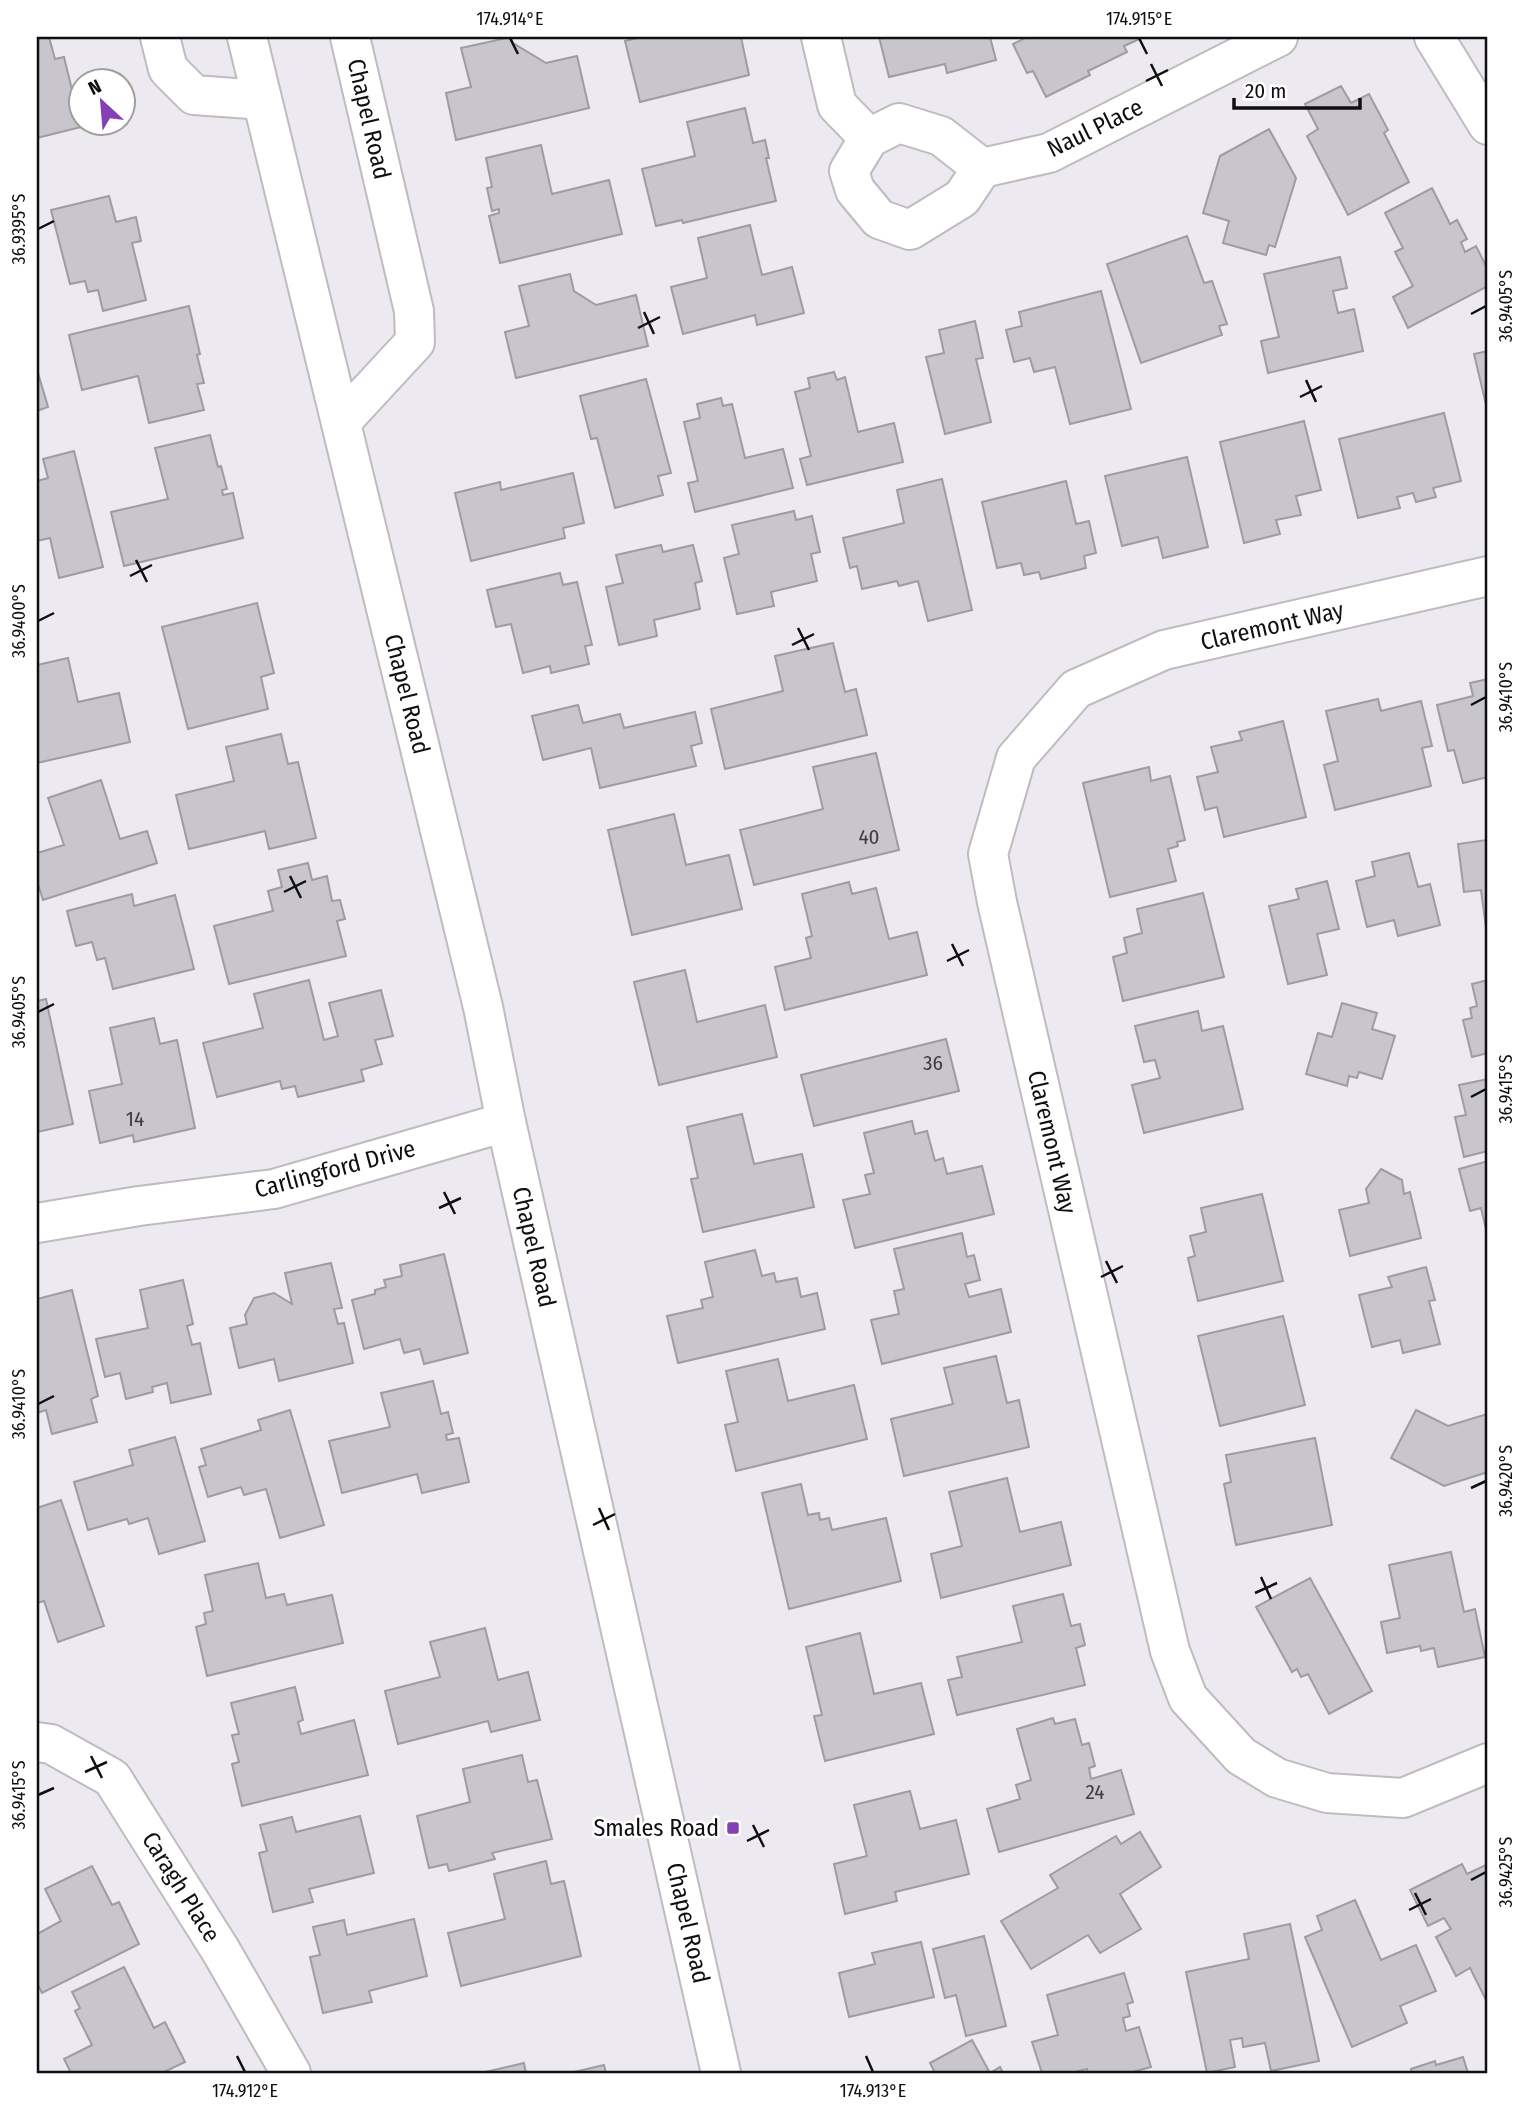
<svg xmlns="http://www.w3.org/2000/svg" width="1525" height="2110" viewBox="0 0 1525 2110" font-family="'Fira Sans Condensed',sans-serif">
<rect width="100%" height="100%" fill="#ede9f0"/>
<g fill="#c8c5cc" stroke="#9e9ba1" stroke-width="2">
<path d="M37 37H49L55 59 64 57 81 127 37 138Z"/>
<path d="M511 37 513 43 546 63 577 56 589 108 456 140 446 93 471 87 461 48Z"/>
<path d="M641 37H741L749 75 640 102 625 41Z"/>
<path d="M879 37H990L996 60 947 73 945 64 889 77Z"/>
<path d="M1027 37H1144L1124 46 1127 52 1088 71 1090 75 1046 97 1033 71 1027 73 1013 44Z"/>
<path d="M1341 86 1351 103 1369 94 1388 130 1384 133 1409 182 1348 215 1307 136 1318 129 1305 104Z"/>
<path d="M745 108 753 143 765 140 769 158H766L776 201 683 223 682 220 656 226 642 169 695 156 687 122Z"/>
<path d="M1269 129 1296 178 1275 247 1269 245 1266 255 1223 243 1229 221 1203 213 1220 156Z"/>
<path d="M541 145 552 194 609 180 622 234 500 263 489 216 499 213V209L492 211 487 188 492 187 486 158Z"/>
<path d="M1432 188 1450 224 1457 220 1467 239 1461 242 1465 252 1476 246 1488 270V286L1408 328 1393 297 1413 286 1395 252 1403 248 1385 213Z"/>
<path d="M109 196 116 222 136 217 141 241 132 243 146 300 103 311 98 290 88 292 85 281 70 284 51 210Z"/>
<path d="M750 225 762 275 792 267 804 313 757 325 755 315 683 334 671 287 707 278 698 238Z"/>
<path d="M1187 236 1204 283 1212 281 1227 324 1219 326 1222 335 1141 363 1107 264Z"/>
<path d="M1340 257 1347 288 1333 291 1338 313 1354 309 1363 351 1268 373 1261 341 1279 337 1264 274Z"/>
<path d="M570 274 574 291 596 305 636 295 648 346 516 378 505 332 529 326 519 286Z"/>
<path d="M1101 291 1131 409 1070 424 1055 367 1034 372 1030 358 1014 362 1006 330 1022 326 1019 312Z"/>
<path d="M189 306 200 354 197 355 204 383 197 384 204 410 149 423 138 376 82 390 69 335Z"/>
<path d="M975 321 983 358 976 359 991 422 945 434 926 357 944 353 939 330Z"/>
<path d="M1488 351V413L1474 354Z"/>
<path d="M834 372 837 380 845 377 858 432 894 423 903 462 807 485 800 459 811 456 795 392 810 388 808 378Z"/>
<path d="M38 373 48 407 37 411V374Z"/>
<path d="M646 379 671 473 658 476 663 495 615 508 597 438 591 439 580 396Z"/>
<path d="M721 398 723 406 732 404 745 458 783 449 793 488 695 512 688 483 698 481 684 422 700 418 697 404Z"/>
<path d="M1444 413 1461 481 1433 488 1436 497 1416 502 1413 493 1397 497 1400 508 1358 518 1339 439Z"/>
<path d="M1304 421 1321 490 1296 496 1301 515 1276 520 1280 534 1244 543 1220 442Z"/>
<path d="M210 435 218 467 221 466 227 489 222 490 223 495 233 493 243 538 124 566 111 512 168 499 155 448Z"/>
<path d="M74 451 103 567 59 578 50 538 37 541V481L48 478 43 459Z"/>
<path d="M1187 457 1208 547 1163 558 1158 537 1122 546 1105 476Z"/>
<path d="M573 473 584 523 563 528 565 538 471 561 455 493 500 482 501 490Z"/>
<path d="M942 479 972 610 928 621 918 581 899 586 897 581 862 589 857 566 850 568 843 538 904 523 897 490Z"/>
<path d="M1066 481 1076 524 1089 521 1096 553 1084 556 1086 568 1041 579 1039 572 1024 575 1021 563 997 568 982 502Z"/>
<path d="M794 511 796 520 812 516 820 552 811 554 817 581 771 592 774 606 737 614 724 558 739 554 732 525Z"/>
<path d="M661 545 663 552 693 545 702 581 695 583 700 609 654 620 657 636 619 645 606 587 623 583 616 555Z"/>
<path d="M560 573 563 585 577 582 592 645 585 646 589 664 551 673 550 666 523 673 511 624 496 627 487 590Z"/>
<path d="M257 603 274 673 261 677 268 709 188 729 162 627Z"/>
<path d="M833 643 845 692 856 689 867 735 725 769 711 709 783 691 775 656Z"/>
<path d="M68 658 78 702 119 693 130 742 37 763V665Z"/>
<path d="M1488 679V777L1463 783 1454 750 1448 751 1437 705 1473 696 1470 683Z"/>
<path d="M1378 699 1381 711 1421 701 1432 746 1422 748 1431 786 1335 810 1324 765 1338 761 1326 711Z"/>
<path d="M578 705 583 723 620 714 624 728 695 712 702 743 691 746 696 766 600 788 591 748 543 760 532 716Z"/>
<path d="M1283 721 1306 817 1224 837 1217 807 1205 810 1197 777 1218 772 1211 747 1242 740 1239 732Z"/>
<path d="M281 734 288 764 298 762 316 838 269 849 265 831 189 849 176 795 234 781 226 747Z"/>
<path d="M876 753 899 850 754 885 740 830 823 809 813 767Z"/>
<path d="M1149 767 1151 781 1170 776 1185 840 1177 842 1178 846 1168 849 1176 881 1110 897 1083 783Z"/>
<path d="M101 780 120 839 147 831 157 863 43 900 37 881V853L64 845 48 798Z"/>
<path d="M674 814 686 865 729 855 742 909 632 935 608 830Z"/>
<path d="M1486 840 1488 850 1487 935 1481 890 1464 892 1458 844Z"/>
<path d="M1409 853 1418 887 1430 884 1440 925 1398 936 1394 920 1367 927 1356 881 1375 876 1372 862Z"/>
<path d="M308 863 312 880 327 876 332 901 340 900 345 919 337 921 346 956 229 984 214 926 273 911 268 891 282 887 278 870Z"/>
<path d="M1327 881 1339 929 1317 934 1327 975 1288 984 1269 906 1299 899 1296 889Z"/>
<path d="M849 882 852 894 876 888 889 939 917 932 927 975 785 1010 775 967 811 958 806 938 812 936 802 894Z"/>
<path d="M1203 893 1224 977 1123 1001 1113 957 1127 953 1124 938 1142 933 1137 909Z"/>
<path d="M132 894 134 906 175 895 194 969 113 989 105 958 97 960 92 942 76 946 67 911Z"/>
<path d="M685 970 697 1022 765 1005 777 1057 659 1085 634 982Z"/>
<path d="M309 980 324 1040 338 1036 329 1003 381 990 393 1036 375 1040 382 1064 361 1070 364 1081 298 1097 295 1086 282 1089 280 1081 217 1097 203 1043 263 1028 254 994Z"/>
<path d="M1488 980V1053L1472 1057 1463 1020 1472 1018 1470 1008 1477 1006 1472 984Z"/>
<path d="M46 999 73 1124 37 1132V1001Z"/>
<path d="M1342 1003 1377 1013 1372 1029 1395 1036 1382 1079 1359 1072 1357 1078 1349 1076 1347 1086 1306 1074 1318 1033 1332 1037Z"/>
<path d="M1198 1011 1202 1031 1223 1026 1243 1109 1144 1133 1132 1085 1160 1078 1155 1060 1144 1062 1135 1026Z"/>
<path d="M154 1018 160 1044 177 1040 195 1128 134 1142 133 1135 100 1143 89 1091 122 1084 110 1028Z"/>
<path d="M946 1039 959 1091 814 1126 801 1075Z"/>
<path d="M1488 1079V1151L1464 1157 1455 1117 1466 1115 1459 1085Z"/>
<path d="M742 1114 754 1164 802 1154 814 1207 703 1232 691 1179 698 1178 687 1127Z"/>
<path d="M912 1121 915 1134 927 1131 935 1161 943 1158 947 1174 982 1166 994 1214 855 1248 843 1200 870 1194 865 1175 874 1173 864 1133Z"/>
<path d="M1488 1161V1238L1481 1208 1470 1211 1459 1169Z"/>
<path d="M1381 1169 1402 1180 1404 1194 1410 1192 1421 1238 1350 1256 1339 1210 1369 1203 1366 1189Z"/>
<path d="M1262 1194 1283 1281 1198 1301 1188 1258 1195 1256 1190 1236 1206 1232 1201 1208Z"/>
<path d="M962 1233 967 1257 974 1255 980 1280 965 1284 969 1297 1001 1289 1011 1332 882 1364 871 1320 899 1314 894 1291 904 1289 894 1249Z"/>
<path d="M755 1250 762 1276 774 1273 776 1282 797 1278 801 1297 817 1293 825 1329 678 1363 667 1316 703 1308 701 1300 713 1297 705 1262Z"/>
<path d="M444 1254 468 1353 424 1364 420 1349 404 1353 400 1339 364 1349 352 1300 375 1294V1290L386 1287 384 1280 402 1276 400 1265Z"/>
<path d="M331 1263 342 1308 334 1309 338 1324 344 1323 353 1363 279 1381 274 1359 239 1368 230 1328 247 1324 245 1315 254 1298 274 1293 292 1304 285 1273Z"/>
<path d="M1426 1267 1435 1300 1429 1301 1440 1344 1403 1353 1400 1340 1372 1347 1359 1295 1392 1287 1388 1277Z"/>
<path d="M183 1280 193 1324 187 1326 192 1345 200 1343 211 1394 171 1403 167 1383 152 1387 153 1392 126 1399 120 1373 105 1377 96 1339 148 1328 140 1290Z"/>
<path d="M72 1290 98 1396 91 1399 97 1422 52 1434 46 1410 37 1413V1299Z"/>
<path d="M1283 1316 1305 1405 1220 1426 1198 1336Z"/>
<path d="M996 1356 1007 1403 1019 1400 1029 1447 904 1476 891 1419 953 1404 944 1368Z"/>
<path d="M778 1359 788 1401 854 1385 867 1439 736 1471 725 1425 738 1422 726 1371Z"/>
<path d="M433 1381 441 1414 448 1412 453 1433 446 1435 447 1440 459 1438 469 1482 422 1493 417 1474 342 1493 329 1441 390 1427 381 1393Z"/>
<path d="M290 1410 324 1525 280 1538 266 1489 244 1495 241 1487 208 1497 199 1467 206 1465 201 1449 261 1430 258 1420Z"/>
<path d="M1416 1410 1448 1426 1487 1414 1488 1472 1444 1486 1391 1458Z"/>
<path d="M175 1437 205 1541 159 1554 148 1518 129 1524 127 1519 88 1530 74 1482 133 1465 129 1450Z"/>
<path d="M1315 1438 1332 1525 1236 1545 1224 1484 1231 1482 1226 1455Z"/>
<path d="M1007 1478 1020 1532 1061 1522 1071 1565 941 1598 931 1554 962 1546 949 1492Z"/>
<path d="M801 1484 808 1515 819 1513 820 1520 829 1518 832 1530 886 1518 901 1581 789 1609 762 1493Z"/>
<path d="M61 1500 104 1626 58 1642 44 1601 37 1603V1508Z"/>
<path d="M1451 1552 1464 1612 1475 1609 1485 1657 1438 1667 1434 1648 1421 1651 1420 1646 1387 1653 1381 1622 1400 1618 1389 1565Z"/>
<path d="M258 1563 266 1598 284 1594 287 1605 332 1595 343 1643 207 1676 196 1627 206 1624 204 1613 213 1611 205 1575Z"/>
<path d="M1310 1578 1372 1691 1329 1714 1308 1674 1301 1677 1297 1669 1292 1672 1256 1607Z"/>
<path d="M1063 1594 1071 1626 1080 1624 1085 1645 1076 1648 1085 1685 957 1715 948 1680 962 1677 957 1657 1022 1642 1013 1606Z"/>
<path d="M485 1628 498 1680 528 1672 540 1720 491 1732 488 1721 398 1744 385 1691 440 1677 430 1642Z"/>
<path d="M860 1633 874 1694 921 1683 934 1734 825 1761 814 1716 822 1715 806 1647Z"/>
<path d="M295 1687 303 1720 298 1722 301 1734 354 1720 368 1775 242 1806 232 1764 239 1762 232 1735 239 1734 231 1703Z"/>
<path d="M1053 1718 1055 1724 1075 1719 1082 1745 1089 1743 1095 1766 1089 1768 1091 1779 1121 1770 1134 1814 999 1852 987 1809 1020 1799 1016 1785 1031 1780 1017 1729Z"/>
<path d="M522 1755 528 1782 537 1780 552 1839 492 1853 495 1859 449 1871 447 1864 429 1868 417 1816 470 1802 463 1769Z"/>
<path d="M910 1791 920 1829 956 1820 969 1874 895 1892 897 1901 845 1914 834 1864 867 1856 854 1805Z"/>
<path d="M360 1816 374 1873 309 1889 313 1902 273 1912 259 1853 267 1851 260 1825 292 1817 296 1832Z"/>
<path d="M1140 1832 1161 1867 1120 1894 1141 1929 1100 1953 1088 1935 1031 1969 1001 1921 1058 1888 1050 1875 1116 1836 1121 1844Z"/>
<path d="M546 1861 551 1884 564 1881 581 1956 461 1986 448 1933 505 1919 494 1874Z"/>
<path d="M1462 1864 1467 1874 1488 1864V2004L1470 1968 1456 1976 1436 1937 1451 1929 1444 1918 1428 1926 1410 1890Z"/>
<path d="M92 1866 112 1905 119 1902 139 1944 42 1993 37 1983V1934L61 1921 45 1889Z"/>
<path d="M1355 1900 1381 1960 1416 1945 1436 1991 1400 2006 1407 2023 1352 2047 1305 1937 1322 1930 1317 1916Z"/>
<path d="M414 1919 427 1976 369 1991 372 2002 323 2013 310 1957 320 1955 313 1927 344 1920 347 1935Z"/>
<path d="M1290 1924 1319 2061 1271 2071 1265 2043 1243 2047 1242 2038 1230 2040 1235 2067 1207 2073 1186 1972 1249 1959 1244 1934Z"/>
<path d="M984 1936 1006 2026 966 2036 956 1995 945 1998 933 1949Z"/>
<path d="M921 1942 934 1997 849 2017 839 1973 875 1964 872 1953Z"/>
<path d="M124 1967 154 2028 165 2022 185 2062 162 2073H71L64 2059 92 2045 75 2011 80 2008 72 1992Z"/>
<path d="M1124 1973 1133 2002 1127 2004 1130 2016 1123 2018 1126 2031 1139 2027 1151 2067 1129 2073H1088L1087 2069 1071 2073H1042L1032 2042 1058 2035 1047 1995Z"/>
<path d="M972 2040 990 2073 1000 2067 1003 2073H935L930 2063Z"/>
<path d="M1463 2057 1468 2073H1412L1411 2069 1435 2061 1436 2065Z"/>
<path d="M524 2063 526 2073H481Z"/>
<path d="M604 2065 606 2073H570Z"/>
</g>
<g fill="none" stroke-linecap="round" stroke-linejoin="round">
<g stroke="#bebbc1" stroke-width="42">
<g id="street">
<path d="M160 37 168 69 194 95 262 100"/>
<path d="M821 37 837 105 869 138"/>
<path d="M1434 37 1488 125"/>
<path d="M982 168 941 136 899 123 869 138 849 171 855 190 879 219 910 230 962 198 982 168 1049 153 1278 37"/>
<path d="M341 422 415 342 414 311 350 37"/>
<path d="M1488 576 1164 650 1076 689 1016 758 988 854 997 902 1170 1651 1188 1698 1241 1756 1277 1778 1327 1793 1403 1798 1488 1763"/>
<path d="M37 1223 139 1206 274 1189 506 1122"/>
<path d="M37 1742 51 1744 112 1778 221 1951 291 2073"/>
</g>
</g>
<g stroke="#bebbc1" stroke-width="42">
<path id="secondary" d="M247 37 483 1007 506 1122 721 2073"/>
</g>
<use href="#street" stroke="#fff" stroke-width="38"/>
<use href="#secondary" stroke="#fff" stroke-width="38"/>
</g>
<path fill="none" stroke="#0f0e10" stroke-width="2.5" d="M510 38 518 54M1139 38 1147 54M1151 64 1162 86M1146 81 1168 70M38 229 54 221M644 312 654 334M1471 314 1486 306M638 328 660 317M1306 380 1316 402M1300 397 1322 386M136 560 147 582M130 576 152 565M38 621 54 613M798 628 809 650M792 645 814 634M1471 705 1486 697M290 876 301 898M284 892 306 881M952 944 963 966M947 961 969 950M38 1012 54 1004M1471 1097 1486 1089M444 1192 455 1214M439 1208 461 1198M1106 1261 1117 1283M1101 1277 1123 1266M38 1404 54 1396M1471 1488 1486 1481M599 1508 609 1530M593 1525 615 1514M1261 1577 1271 1599M1255 1593 1277 1583M91 1756 102 1778M85 1772 107 1762M38 1795 54 1788M753 1825 764 1847M747 1841 769 1830M1471 1880 1486 1872M1415 1893 1426 1915M1409 1910 1431 1899M237 2056 245 2072M866 2056 873 2072"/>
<rect fill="#8440b4" stroke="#fff" stroke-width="2.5" x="726" y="1821" width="14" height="14" rx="3.5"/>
<g text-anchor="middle" stroke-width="5" stroke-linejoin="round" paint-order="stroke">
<g font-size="21" fill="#3d3c3f">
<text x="869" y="844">40</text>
<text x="933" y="1070">36</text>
<text x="135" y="1126">14</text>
<text x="1095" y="1799">24</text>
</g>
<g font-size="24" fill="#0f0e10" stroke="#fff">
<text transform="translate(369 119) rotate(77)" y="8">Chapel Road</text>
<text transform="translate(1095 128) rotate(-26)" y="8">Naul Place</text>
<text transform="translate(1272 626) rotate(-13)" y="8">Claremont Way</text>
<text transform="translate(407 694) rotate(76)" y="8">Chapel Road</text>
<text transform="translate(1052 1142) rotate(77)" y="8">Claremont Way</text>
<text transform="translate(335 1169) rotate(-15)" y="8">Carlingford Drive</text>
<text transform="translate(534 1247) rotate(77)" y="8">Chapel Road</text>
<text transform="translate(181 1887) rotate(58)" y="8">Caragh Place</text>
<text transform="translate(688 1923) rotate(77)" y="8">Chapel Road</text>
</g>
<g font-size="24" fill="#0f0e10" stroke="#fff" text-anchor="end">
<text x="719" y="1836">Smales Road</text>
</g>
</g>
<rect width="1525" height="2110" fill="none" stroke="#ffffff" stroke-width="77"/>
<g transform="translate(102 102) rotate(334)"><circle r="33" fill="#ffffff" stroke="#9f9f9f" stroke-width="2"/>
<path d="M0-5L12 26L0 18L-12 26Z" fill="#8440b4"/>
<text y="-10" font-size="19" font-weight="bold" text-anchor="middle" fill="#0f0e10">N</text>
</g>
<path d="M1234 98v10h126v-10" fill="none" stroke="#0f0e10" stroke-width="3.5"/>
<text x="1245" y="98" font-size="21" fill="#0f0e10" stroke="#ffffff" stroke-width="5" paint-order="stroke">20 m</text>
<rect x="38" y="38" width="1448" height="2034" fill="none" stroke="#0f0e10" stroke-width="2.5"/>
<g font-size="18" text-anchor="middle" fill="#0f0e10">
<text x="510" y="25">174.914°E</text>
<text x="1139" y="25">174.915°E</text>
<text transform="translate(19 229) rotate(-90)" y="6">36.9395°S</text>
<text transform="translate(1506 306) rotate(-90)" y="6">36.9405°S</text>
<text transform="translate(19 621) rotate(-90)" y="6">36.9400°S</text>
<text transform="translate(1506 697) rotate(-90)" y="6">36.9410°S</text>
<text transform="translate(19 1012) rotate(-90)" y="6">36.9405°S</text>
<text transform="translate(1506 1089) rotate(-90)" y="6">36.9415°S</text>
<text transform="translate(19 1404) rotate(-90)" y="6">36.9410°S</text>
<text transform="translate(1506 1481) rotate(-90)" y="6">36.9420°S</text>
<text transform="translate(19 1795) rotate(-90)" y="6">36.9415°S</text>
<text transform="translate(1506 1872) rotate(-90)" y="6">36.9425°S</text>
<text x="245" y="2097">174.912°E</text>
<text x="873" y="2097">174.913°E</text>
</g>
</svg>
